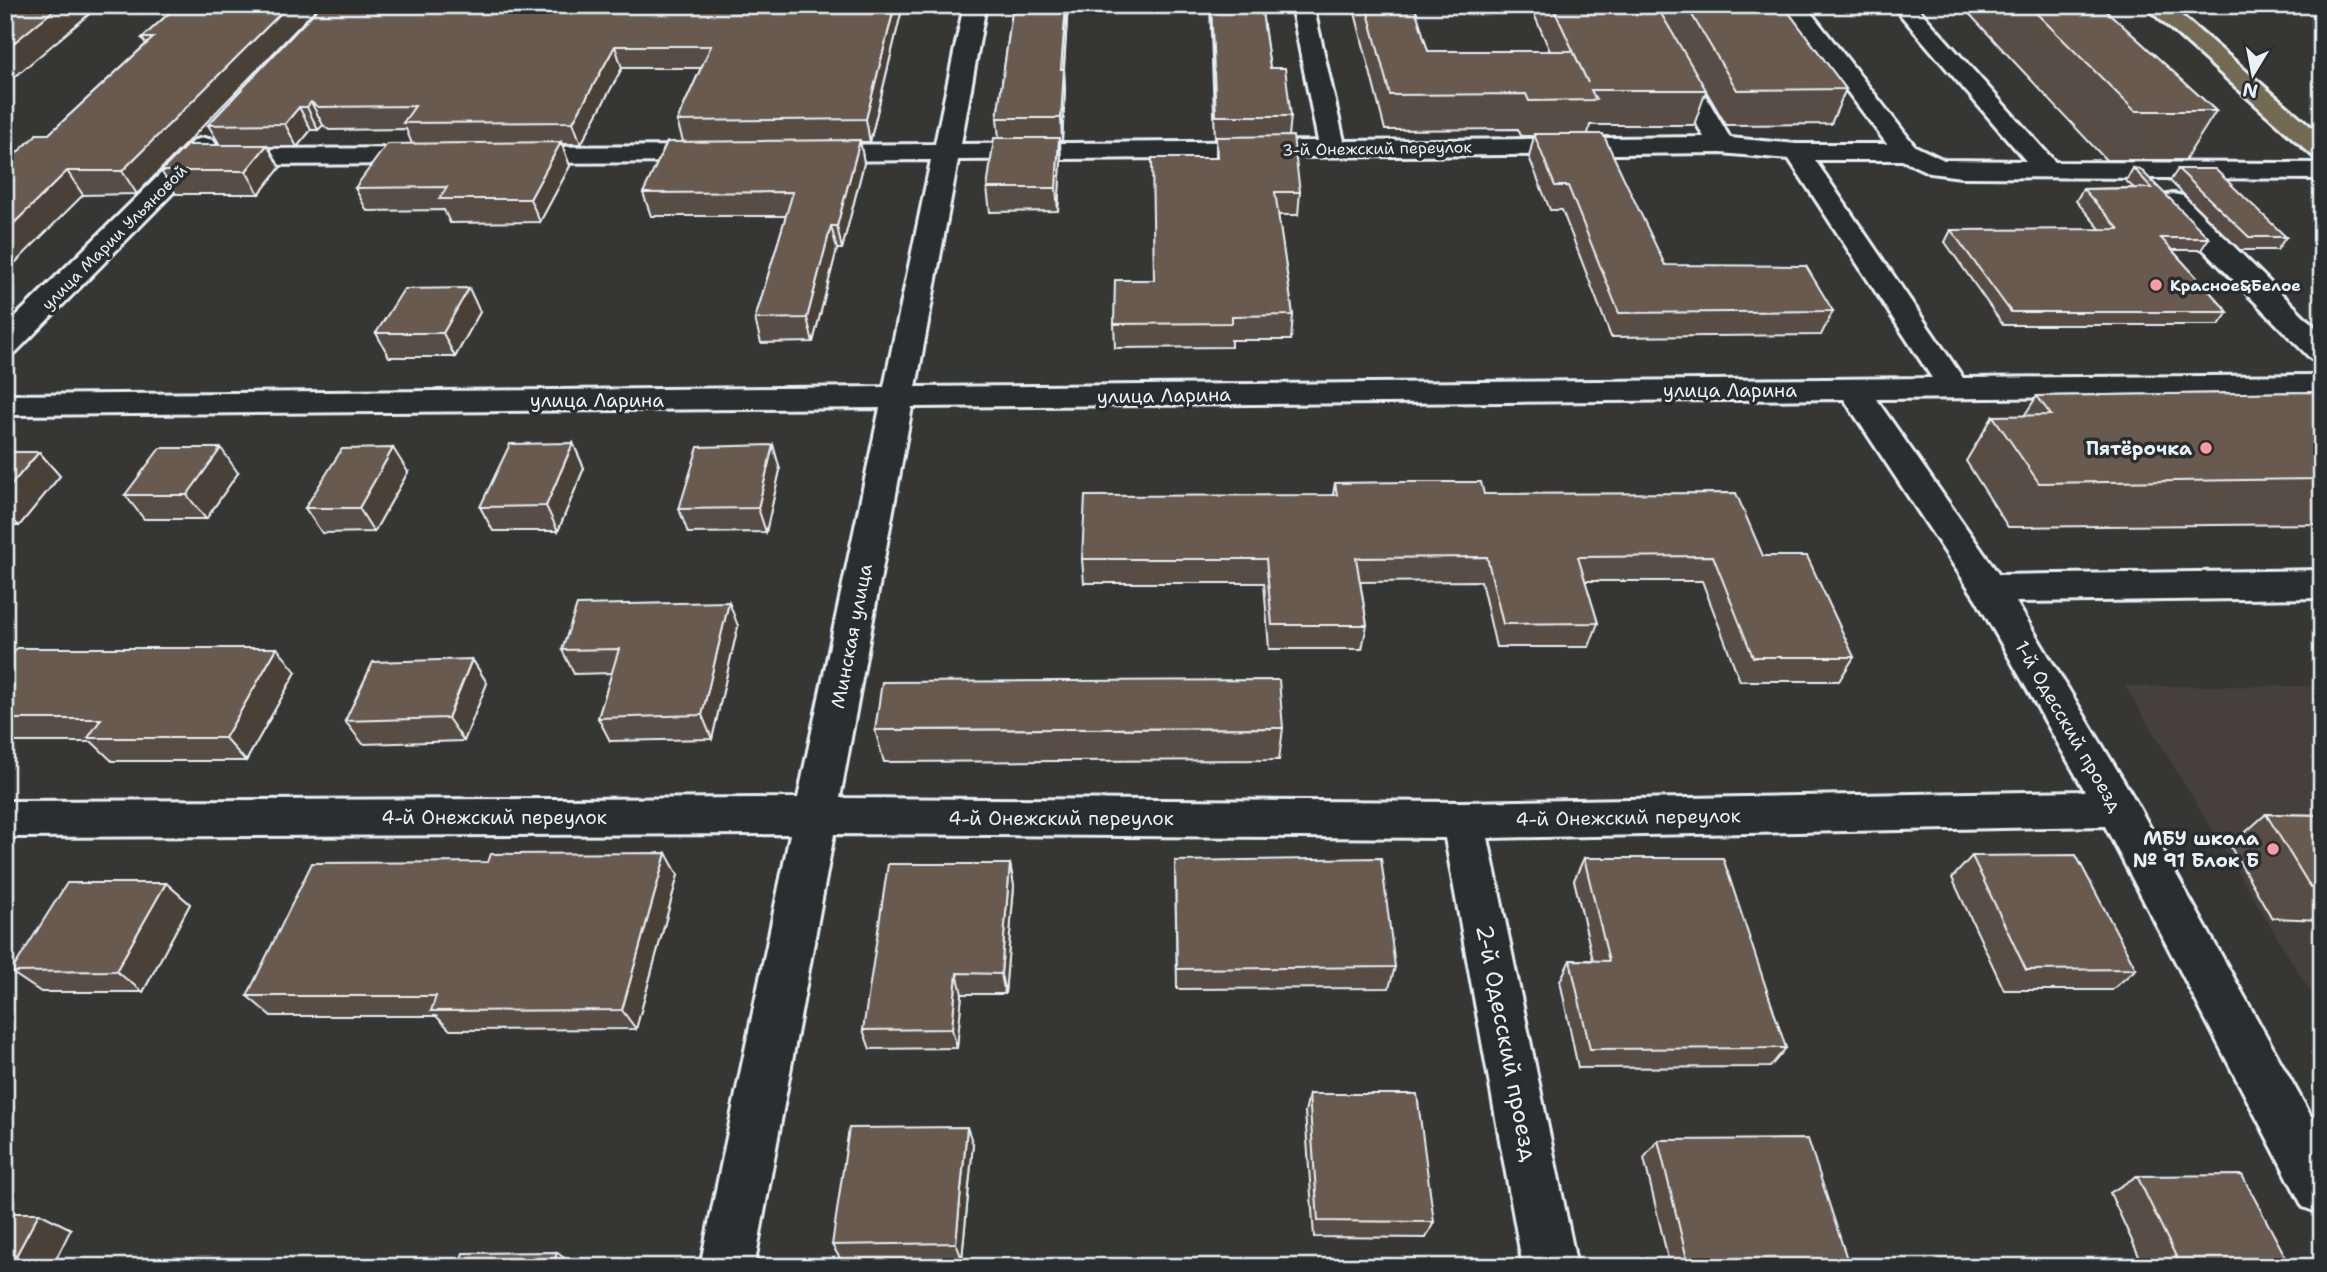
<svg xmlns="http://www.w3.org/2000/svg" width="2327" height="1272" viewBox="0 0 2327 1272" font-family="'Shantell Sans',sans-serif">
<rect width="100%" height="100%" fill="#363635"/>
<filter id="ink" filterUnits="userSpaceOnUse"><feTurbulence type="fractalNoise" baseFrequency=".0143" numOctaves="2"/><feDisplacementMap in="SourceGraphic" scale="14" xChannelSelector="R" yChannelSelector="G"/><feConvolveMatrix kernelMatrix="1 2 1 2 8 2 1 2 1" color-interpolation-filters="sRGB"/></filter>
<g filter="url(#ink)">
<path fill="#45413d" d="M2125 686H2322V1011Z"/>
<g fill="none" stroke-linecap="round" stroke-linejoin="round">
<g stroke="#e8f1f8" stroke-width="6">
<g id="minor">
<path d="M964 5H986L961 144 1318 141 1291 5H1313L1344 141 1704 137 1631 5H1653L1730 138 1797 144H1887L1782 5H1805L1915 146 1944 160 2026 161 1892 5H1915L2055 162 2322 163V179L1961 177 1930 173 1902 160H1815L1963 378 2322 375V395L1876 399 1999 575 2322 570V598L2016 602 2132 795 2322 1136V1214L2303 1207 2105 826 1488 838 1577 1267H1523L1445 838 834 834 754 1267H700L790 834 5 837V801L798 798 880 408 5 415V395L884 387 931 160 811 161 802 159 798 153 802 147 811 145 935 144ZM1721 153 1789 159 1932 378 916 387 958 160ZM1844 399 1976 599 2085 791 1463 802 840 798 912 407Z"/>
<path d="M204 138 213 140 217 146 213 152 16 352 5 354V327L195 140Z"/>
<path d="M713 146 722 148 726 154 722 160 713 162 514 163 505 161 501 155 505 149 514 147Z"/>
<path d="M429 148 438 150 442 156 438 162 429 164 223 165 214 163 210 157 214 151 223 149Z"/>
<path d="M2173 194 2183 196 2322 334V362L2311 359 2163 208 2159 202 2163 196Z"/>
</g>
</g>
<g stroke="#e8f1f8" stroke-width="6">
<path id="major" d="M2144 5H2169L2322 136V158L2313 156Z"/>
</g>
<use href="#minor" fill="#2a2d2e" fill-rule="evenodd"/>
<use href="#major" fill="#736b52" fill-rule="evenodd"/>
</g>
<g fill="#594d44" stroke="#e8f1f8" stroke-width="2">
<path d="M178 5H320L137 194 83 195 37 134H49L146 44 142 38Z"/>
<path d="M321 5H903L870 142H860L864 163 842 249H837L813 342 761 343 755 319 786 216H651L643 193 683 141 677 121 701 68H622L581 144H562L570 166 540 222 450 223 444 210 367 211 355 188 412 144 406 129 329 130 323 125 318 130H311L297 147H269L280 168 259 194H176L161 171 220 145 208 125Z"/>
<path d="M1013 5H1068L1064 69 1065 91 1062 141H1060L1061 161 1058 211 990 212 987 188 999 138 997 118Z"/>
<path d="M1196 5H1261L1270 68 1291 116 1289 136 1300 192 1298 215H1278L1293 315 1291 340H1231V347L1115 348 1114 324 1154 280 1216 158V139H1215L1210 7H1197Z"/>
<path d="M1353 5H1414L1428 51H1550L1530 5H1783L1846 89 1831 124 1726 125 1706 91 1694 125H1590L1588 134 1665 265 1833 311 1821 335 1611 337 1562 210H1550L1529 157 1534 136H1521L1518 129 1385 130Z"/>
<path d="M1961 5H2100L2216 111 2185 160H2106Z"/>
<path d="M2133 168 2209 238 2201 250H2172L2228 312 2219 325H2003L1945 242 1951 230H2101L2076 201 2083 189 2134 188 2126 181Z"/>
<path d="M2178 169 2286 237 2277 250H2240L2170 181Z"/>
<path d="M480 312 455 357H389L376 333Z"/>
<path d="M2322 392V524L2008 527 1966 461 1993 416H2024L2037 396Z"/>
<path d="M573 443 584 468 558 531H493L480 507Z"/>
<path d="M773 445 780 470 766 532 688 533 679 509Z"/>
<path d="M5 452H39L60 476 19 526H5Z"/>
<path d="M408 472 374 532 322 533 305 508Z"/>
<path d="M238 473 206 519H144L125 495Z"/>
<path d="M1335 483 1484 494 1763 556 1854 657 1839 681H1740L1702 581H1585L1598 623 1589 647H1496L1481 581 1360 582 1367 625 1362 649H1269L1264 583H1084L1082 559 1333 495Z"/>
<path d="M738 626 712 739 610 741 598 718 612 673 574 674 562 650Z"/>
<path d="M472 659 487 683 464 741 363 744 345 721Z"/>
<path d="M5 664 296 672 246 761H112L92 742H5Z"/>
<path d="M1283 728 1279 760 884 762 875 730Z"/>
<path d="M2266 814 2322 815V920L2272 918 2230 846Z"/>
<path d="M1972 856 2136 969 2112 990H2004L1952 878Z"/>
<path d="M1584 858 1786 1048 1770 1067 1578 1068 1560 981 1570 960H1593L1574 880Z"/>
<path d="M1175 861 1395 967 1389 988 1177 989Z"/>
<path d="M1010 864 1014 886 1005 994H962L957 1048 870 1049 863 1030Z"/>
<path d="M678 875 636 1029 450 1030 436 1016H271L247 996Z"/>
<path d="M166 883 190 904 143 992H41L11 972Z"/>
<path d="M1309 1094 1434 1222 1426 1238 1314 1237 1305 1112Z"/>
<path d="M1658 1140 1848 1262 1842 1267H1670L1644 1158Z"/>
<path d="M973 1144 962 1259 841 1260 832 1245Z"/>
<path d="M2137 1176 2291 1267H2144L2110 1193Z"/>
</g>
<g fill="#493f37" stroke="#e8f1f8" stroke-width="2">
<path d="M60 5H100L5 85V50Z"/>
<path d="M289 5H320L137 194 122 171Z"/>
<path d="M895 5H903L870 142 866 119Z"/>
<path d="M1066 5H1068L1062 91 1061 69Z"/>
<path d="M615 46 622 68 581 144 573 122Z"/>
<path d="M1064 69 1065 91 1062 141 1061 118Z"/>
<path d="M311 102 323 125 318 130 307 107Z"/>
<path d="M299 107 311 130 297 147 285 124Z"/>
<path d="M1059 138 1061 161 1058 211 1056 188Z"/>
<path d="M860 140 864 163 842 249 837 226Z"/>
<path d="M561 142 570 166 540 222 530 199Z"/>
<path d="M267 145 280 168 259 194 246 171Z"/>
<path d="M67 171 83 195 5 273V232Z"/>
<path d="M831 226 837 249 813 342 807 318Z"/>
<path d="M469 288 480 312 455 357 443 333Z"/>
<path d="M573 443 584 468 558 531 546 506Z"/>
<path d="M773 445 780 470 766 532 758 508Z"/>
<path d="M221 448 238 473 206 519 187 495Z"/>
<path d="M393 448 408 472 374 532 359 508Z"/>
<path d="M39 452 60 476 19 526 5 512V492Z"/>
<path d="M729 602 738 626 712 739 702 715Z"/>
<path d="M277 648 296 672 246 761 225 738Z"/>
<path d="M472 659 487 683 464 741 448 718Z"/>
<path d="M666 853 678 875 636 1029 622 1010Z"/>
<path d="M1010 864 1014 886 1005 994 1001 974Z"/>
<path d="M166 883 190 904 143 992 116 971Z"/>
<path d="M957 973 962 994 957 1048 952 1029Z"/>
<path d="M967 1127 973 1144 962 1259 956 1243Z"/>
<path d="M39 1213 71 1229 52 1267H10Z"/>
<path d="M557 1252 574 1267H553Z"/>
</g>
<g fill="#685a4f" stroke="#e8f1f8" stroke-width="2">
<path d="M5 5H60L5 50Z"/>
<path d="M178 5H289L122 171H67L5 232V164L37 134H49L153 38H142Z"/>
<path d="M321 5H895L866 119 677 121 711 46H615L573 122 403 123 415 106 318 107 311 102 307 107H299L285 124 208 125Z"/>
<path d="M1013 5H1066L1061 69H1064L1061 118H997Z"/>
<path d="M1211 5H1261L1270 68H1285L1291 116H1216Z"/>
<path d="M1366 5H1414L1428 51H1573L1588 83 1552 5H1656L1706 90H1591L1596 100 1529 101 1526 94 1390 95Z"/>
<path d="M1686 5H1783L1846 89 1737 90Z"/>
<path d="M2028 5H2100L2216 111H2135Z"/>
<path d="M1534 134H1603L1665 265 1806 266 1833 311 1619 313 1568 186H1555Z"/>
<path d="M1293 136 1300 192H1275L1293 315 1232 316V323L1114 324 1115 280H1154L1152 158H1217L1216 137Z"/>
<path d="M994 138H1059L1056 188H987Z"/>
<path d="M860 140 837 226H831L807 318 755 319 793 192 643 193 667 142Z"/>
<path d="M561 142 530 199H439L447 187 355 188 387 144Z"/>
<path d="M187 145H267L246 171H161Z"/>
<path d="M2133 168 2140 169 2209 238H2161L2228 312H2011L1951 230 2119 229 2083 189 2152 188Z"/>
<path d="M2178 169H2215L2286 237H2249Z"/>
<path d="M469 288 443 333H376L404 289Z"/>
<path d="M2322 392V479L2039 483 1993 416 2051 415 2037 396Z"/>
<path d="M573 443 546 506 480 507 510 444Z"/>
<path d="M773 445 758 508 679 509 698 447Z"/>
<path d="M160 448H221L187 495H125Z"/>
<path d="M393 448 359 508H305L342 449Z"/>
<path d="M5 452H39L5 492Z"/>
<path d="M1408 482H1481L1484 494 1736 493 1763 556H1807L1854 657H1753L1713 556 1578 557 1598 623 1503 624 1487 557 1356 558 1367 625H1272L1266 559H1082L1085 496 1337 495 1335 483Z"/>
<path d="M729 602 702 715 598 718 619 649 562 650 577 605Z"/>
<path d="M17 648H277L225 738H88L101 719H5V664Z"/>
<path d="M472 659 448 718 345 721 373 662Z"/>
<path d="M1279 680 1283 728 875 730 882 682Z"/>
<path d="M2266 814 2322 815V888H2311Z"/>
<path d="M666 853 622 1010 431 1011 436 996H247L312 863 488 862 491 854Z"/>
<path d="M2076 855 2136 969 2026 970 1972 856Z"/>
<path d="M1381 858 1395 967 1177 969 1175 861Z"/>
<path d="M1584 858H1723L1786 1048 1590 1049 1570 960 1609 961Z"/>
<path d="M888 864H1010L1001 974 957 973 952 1029 863 1030Z"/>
<path d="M67 883H166L116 971 11 972Z"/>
<path d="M1309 1094H1417L1434 1222 1318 1221Z"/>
<path d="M967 1127 956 1243 832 1245 849 1128Z"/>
<path d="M1808 1139 1848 1262 1688 1263 1658 1140Z"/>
<path d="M2242 1175 2291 1267H2181L2137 1176Z"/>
<path d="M5 1213H39L10 1267H5Z"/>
<path d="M557 1252 553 1267H458L463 1253Z"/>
</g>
</g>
<g fill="#ff9aa2" stroke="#2a2d2e" stroke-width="2.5">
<circle cx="2156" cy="285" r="7"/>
<circle cx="2206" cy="448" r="7"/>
<circle cx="2273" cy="849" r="7"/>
</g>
<g text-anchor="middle" stroke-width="7" stroke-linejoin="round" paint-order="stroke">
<g font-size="16" fill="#e8f1f8" stroke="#2a2d2e">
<text transform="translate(1377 148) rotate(-1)" y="6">3-й Онежский переулок</text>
<text transform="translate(114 237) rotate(-45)" y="6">улица Марии Ульяновой</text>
</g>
<g font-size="16" font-weight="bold" fill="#e8f1f8" stroke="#2a2d2e" text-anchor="start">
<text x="2170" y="291">Красное&amp;Белое</text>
</g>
<g font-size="19" fill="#e8f1f8" stroke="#2a2d2e">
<text x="1730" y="397">улица Ларина</text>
<text transform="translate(1164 395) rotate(-1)" y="7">улица Ларина</text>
<text x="597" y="407">улица Ларина</text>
<text transform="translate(851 636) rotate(-79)" y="7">Минская улица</text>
<text transform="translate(2069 726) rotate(60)" y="7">1-й Одесский проезд</text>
<text x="494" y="824">4-й Онежский переулок</text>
<text transform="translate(1628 817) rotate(-1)" y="7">4-й Онежский переулок</text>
<text x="1061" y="825">4-й Онежский переулок</text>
</g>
<g font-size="19" font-weight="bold" fill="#e8f1f8" stroke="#2a2d2e" text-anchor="end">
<text x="2192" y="455">Пятёрочка</text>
<text x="2259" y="845">МБУ школа<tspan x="2259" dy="22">№ 91 Блок Б</tspan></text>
</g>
<g font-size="23" fill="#e8f1f8" stroke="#2a2d2e">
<text transform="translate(1507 1043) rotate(79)" y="8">2-й Одесский проезд</text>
</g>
</g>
<rect width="2327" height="1272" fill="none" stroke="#2a2d2e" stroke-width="28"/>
<rect x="14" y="14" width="2299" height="1244" fill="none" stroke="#e8f1f8" stroke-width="2.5" filter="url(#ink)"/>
<g transform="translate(2253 74) rotate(190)" stroke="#2a2d2e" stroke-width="5" paint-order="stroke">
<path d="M0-5L12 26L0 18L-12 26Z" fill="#e8f1f8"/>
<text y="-10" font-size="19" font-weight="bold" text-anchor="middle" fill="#e8f1f8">N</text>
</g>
</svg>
